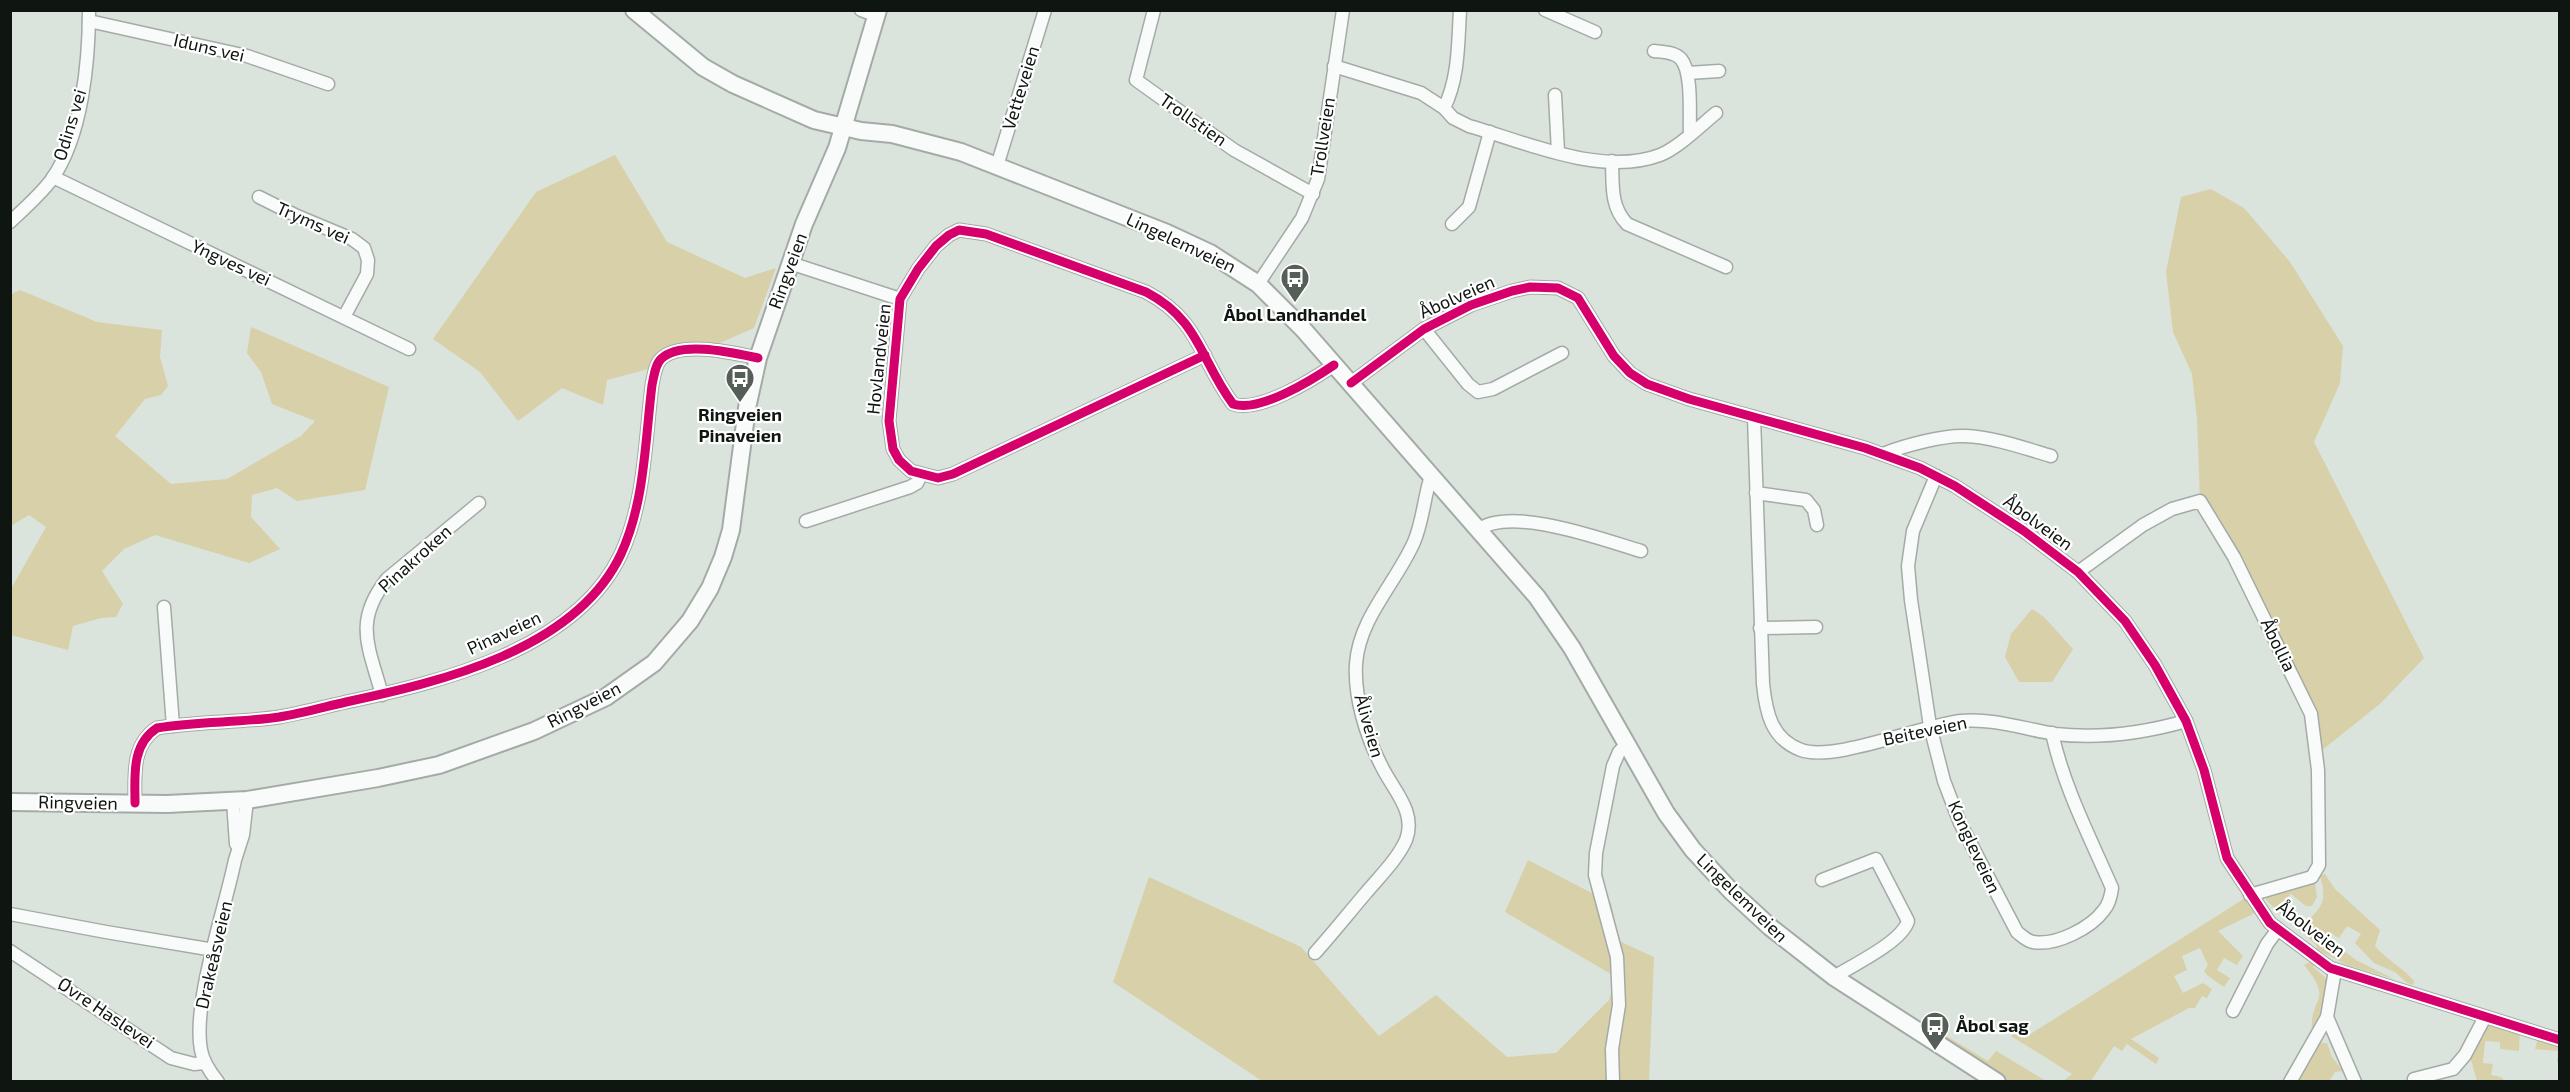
<svg xmlns="http://www.w3.org/2000/svg" width="2570" height="1092" viewBox="0 0 2570 1092" font-family="'Exo 2',sans-serif">
<rect width="100%" height="100%" fill="#dae4dc"/>
<g fill="#d8d0a8">
<path d="M615 155 667 242 745 278 776 268 754 328 704 350H679L656 367 607 380 603 405 562 388 518 421 480 372 433 339 536 192Z"/>
<path d="M2211 189 2244 208 2290 262 2343 346 2340 383 2314 442 2424 658 2381 703 2316 755 2311 714 2200 501 2197 419 2192 374 2173 332 2166 272 2181 197Z"/>
<path d="M20 290 97 322 162 330 160 357 168 386 161 395 145 399 115 436 171 484 227 479 301 436 315 421 272 404 261 372 247 353 251 327 389 387 365 490 297 501 277 488 252 495 251 517 280 549 249 563 155 535 124 549 102 571 123 604 116 617 101 618 73 626 68 650 11 635V589L46 527 29 515 11 526 10 295Z"/>
<path d="M2032 609 2044 617 2073 649 2052 682H2019L2005 657 2011 634Z"/>
<path d="M1528 860 1611 903 1619 941 1654 957 1649 1081H1262L1113 982 1149 877 1301 947 1379 1036 1436 995 1507 1057 1556 1053 1609 1000 1616 977 1505 912Z"/>
<path d="M2325 874 2335 889 2380 930 2375 946C2387 960 2402 967 2414 981L2413 985 2407 983 2395 972 2374 963 2355 943 2361 934 2347 926 2339 938 2329 932 2323 940 2333 947 2335 944 2356 960 2394 979 2347 965 2316 949 2317 946 2266 900V895L2305 882 2315 883 2317 897 2312 906H2306L2291 894 2280 904 2305 925C2321 906 2328 903 2320 876Z"/>
<path d="M2250 895 2261 910 2218 931 2243 956 2237 965 2224 958 2217 970 2230 978 2224 987 2208 976 2204 971 2208 965 2200 948 2182 956 2187 970 2174 976 2183 993 2203 983 2212 989 2207 998 2202 996 2195 1008H2189L2131 1039 2159 1058 2156 1064 2127 1044 2122 1051 2114 1046 2091 1081H2063L2072 1074 2011 1036 2020 1028 2029 1035Z"/>
<path d="M2312 961 2315 965 2313 967 2327 979 2328 988 2315 1031H2312C2309 997 2335 1002 2304 965Z"/>
<path d="M1923 1022 1988 1061 1996 1051 2046 1081H1997L1917 1030Z"/>
<path d="M2488 1022 2520 1029 2519 1051 2500 1049V1042L2485 1041 2483 1063 2493 1064 2491 1075 2501 1077 2505 1081H2477L2470 1056Z"/>
<path d="M2538 1037 2559 1043V1062H2557L2558 1051 2535 1049Z"/>
<path d="M2320 1043H2327L2332 1057 2343 1071 2335 1072 2329 1081H2298Z"/>
</g>
<g fill="none" stroke-linecap="round" stroke-linejoin="round">
<g stroke="#a4aba6" stroke-width="15">
<g id="street">
<path d="M861 10 877 16"/>
<path d="M1154 10 1136 80 1234 150 1313 194"/>
<path d="M1545 10 1595 32"/>
<path d="M89 21 247 56 328 84"/>
<path d="M1654 51C1663 52 1675 52 1681 59 1693 73 1689 117 1690 134"/>
<path d="M1334 66 1421 93 1444 108 1453 118 1469 126C1525 142 1602 177 1660 155 1678 148 1700 126 1716 113"/>
<path d="M1688 73 1719 71"/>
<path d="M1555 95 1558 152"/>
<path d="M1444 108C1459 78 1458 43 1460 10"/>
<path d="M1612 161C1613 185 1610 206 1627 224L1726 267"/>
<path d="M997 166 1045 10"/>
<path d="M53 177 409 349"/>
<path d="M259 197 297 216 352 239 364 248 368 260 367 274 344 317"/>
<path d="M10 222C25 208 40 195 52 179 82 136 89 62 89 10"/>
<path d="M1452 224 1469 207 1490 132"/>
<path d="M790 263 900 299"/>
<path d="M1258 284 1302 218 1318 179 1343 10"/>
<path d="M1424 329 1468 384 1478 392 1493 389 1562 353"/>
<path d="M1205 355 953 474 938 478 911 471 899 460 893 449 889 421 900 299 918 269 936 246 949 235 959 230 986 234 1146 292C1200 320 1200 360 1233 404 1259 413 1312 380 1334 365"/>
<path d="M1351 383 1424 329 1471 305 1512 291 1530 287 1558 288 1578 298 1614 356 1630 373 1647 384 1689 399 1865 448 1920 468 1955 486 2024 531 2078 572 2125 621 2155 665 2186 721 2204 770 2227 858 2270 923 2330 968 2560 1040"/>
<path d="M1754 417 1763 684C1766 712 1771 739 1801 750 1834 762 1920 726 1961 721 1993 718 2024 729 2055 734 2099 739 2144 733 2186 721"/>
<path d="M1883 454C1903 446 1943 435 1965 436 1993 437 2024 448 2051 456"/>
<path d="M1936 476 1913 531 1908 566 1911 600 1930 726 1944 781 1960 823 2017 932C2022 936 2027 941 2033 942 2056 946 2091 928 2104 910 2109 904 2111 896 2112 888 2090 837 2064 788 2052 733"/>
<path d="M1756 493 1806 500 1814 510 1817 525"/>
<path d="M806 521 910 487 917 483 921 475"/>
<path d="M1478 530C1510 505 1604 540 1641 551"/>
<path d="M2078 572 2143 525 2172 509 2200 501 2234 557 2311 714 2318 770 2319 865 2312 877 2250 895"/>
<path d="M164 607 173 726"/>
<path d="M1760 628 1816 627"/>
<path d="M382 695C369 647 353 622 387 579L479 503"/>
<path d="M233 801 236 844"/>
<path d="M135 803C135 776 131 745 157 728 198 721 239 723 279 717 302 713 324 707 346 702 440 682 576 650 621 554 645 502 645 441 652 385 654 376 655 365 661 359 680 340 734 353 758 358"/>
<path d="M1822 880 1876 859 1908 921C1902 942 1853 965 1834 977"/>
<path d="M10 914 106 932 214 950"/>
<path d="M10 951 171 1058 194 1064 205 1063"/>
<path d="M1315 953C1332 934 1348 914 1365 894 1379 877 1397 860 1406 840 1417 811 1392 789 1381 765 1366 736 1354 697 1356 664 1359 618 1396 583 1414 542 1423 521 1424 497 1431 476"/>
<path d="M2233 1011 2267 944 2278 929"/>
<path d="M2327 1017 2355 1082"/>
<path d="M2414 1079 2453 1069 2465 1055 2485 1017"/>
<path d="M218 1082C210 1072 203 1062 201 1050 192 1004 225 909 235 860L243 835 247 800"/>
<path d="M1613 1082 1612 1049 1619 1005 1617 957 1595 875 1596 853 1613 766 1619 752 1625 746"/>
<path d="M2290 1082 2327 1017 2335 970"/>
</g>
</g>
<g stroke="#a4aba6" stroke-width="20">
<g id="secondary">
<path d="M634 10 703 67 733 84 814 120 861 131 892 134 961 152 1167 233 1210 253 1258 284 1303 329 1537 597 1572 648 1666 813 1693 850 1731 891 1770 927 1834 977 1997 1082"/>
<path d="M10 802 167 804 247 800 378 778 439 765 534 731 606 697 654 663 690 621 710 588 723 557 731 530 747 408 758 358 804 224 837 148 878 10"/>
</g>
</g>
<use href="#street" stroke="#f9fbfa" stroke-width="12"/>
<use href="#secondary" stroke="#f9fbfa" stroke-width="16"/>
<g stroke="#fff" stroke-width="13">
<g id="cycleway">
<path d="M1205 355 953 474 938 478 911 471 899 460 893 449 889 421 900 299 918 269 936 246 949 235 959 230 986 234 1146 292C1200 320 1200 360 1233 404 1259 413 1312 380 1334 365"/>
<path d="M1351 383 1424 329 1471 305 1512 291 1530 287 1558 288 1578 298 1614 356 1630 373 1647 384 1689 399 1865 448 1920 468 1955 486 2024 531 2078 572 2125 621 2155 665 2186 721 2204 770 2227 858 2270 923 2330 968 2560 1040"/>
<path d="M135 803C135 776 131 745 157 728 198 721 239 723 279 717 302 713 324 707 346 702 440 682 576 650 621 554 645 502 645 441 652 385 654 376 655 365 661 359 680 340 734 353 758 358"/>
</g>
</g>
<use href="#cycleway" stroke="#d6006c" stroke-width="9"/>
</g>
<defs>
<g id="bus-pin" transform="scale(1.5)"><path d="M0 17L-7.5 6A9.5 9.5 0 1 1 7.5 6Z" fill="#565e58" stroke="#fff"/><path d="M-5-6H5V4H4V6H2V4H-2V6H-4V4H-5ZM-3.5-4V0h7V-4ZM-3.5 1.2v1.5H-2V1.2ZM2 1.2v1.5H3.5V1.2Z" fill="#fff"/></g>
</defs>
<g fill-rule="evenodd">
<use href="#bus-pin" x="1295" y="278"/>
<use href="#bus-pin" x="740" y="378"/>
<use href="#bus-pin" x="1935" y="1026"/>
</g>
<g text-anchor="middle" stroke-width="4.5" stroke-linejoin="round" paint-order="stroke">
<g font-size="18" fill="#0f1611" stroke="#fff">
<text transform="translate(209 48) rotate(13)" y="6">Iduns vei</text>
<text transform="translate(1021 88) rotate(-73)" y="6">Vetteveien</text>
<text transform="translate(1193 120) rotate(35)" y="6">Trollstien</text>
<text transform="translate(70 125) rotate(-73)" y="6">Odins vei</text>
<text transform="translate(1323 137) rotate(-81)" y="6">Trollveien</text>
<text transform="translate(313 223) rotate(24)" y="6">Tryms vei</text>
<text transform="translate(1181 243) rotate(25)" y="6">Lingelemveien</text>
<text transform="translate(231 263) rotate(25)" y="6">Yngves vei</text>
<text transform="translate(788 271) rotate(-70)" y="6">Ringveien</text>
<text transform="translate(1457 297) rotate(-24)" y="6">Åbolveien</text>
<text transform="translate(879 359) rotate(-84)" y="6">Hovlandveien</text>
<text transform="translate(2038 523) rotate(36)" y="6">Åbolveien</text>
<text transform="translate(415 559) rotate(-42)" y="6">Pinakroken</text>
<text transform="translate(504 633) rotate(-25)" y="6">Pinaveien</text>
<text transform="translate(2278 645) rotate(64)" y="6">Åbollia</text>
<text transform="translate(584 705) rotate(-27)" y="6">Ringveien</text>
<text transform="translate(1369 726) rotate(74)" y="6">Åliveien</text>
<text transform="translate(1925 731) rotate(-12)" y="6">Beiteveien</text>
<text transform="translate(78 803) rotate(1)" y="6">Ringveien</text>
<text transform="translate(1974 847) rotate(65)" y="6">Kongleveien</text>
<text transform="translate(1742 898) rotate(44)" y="6">Lingelemveien</text>
<text transform="translate(2311 929) rotate(37)" y="6">Åbolveien</text>
<text transform="translate(214 955) rotate(-77)" y="6">Drakeåsveien</text>
<text transform="translate(106 1013) rotate(34)" y="6">Øvre Haslevei</text>
</g>
<g font-size="18" font-weight="bold" fill="#0f1611" stroke="#fff">
<text x="1295" y="321">Åbol Landhandel</text>
<text x="740" y="421">Ringveien<tspan x="740" dy="21">Pinaveien</tspan></text>
<text x="1956" y="1032" text-anchor="start">Åbol sag</text>
</g>
</g>
<rect width="2570" height="1092" fill="none" stroke="#0f1611" stroke-width="24"/>
</svg>
